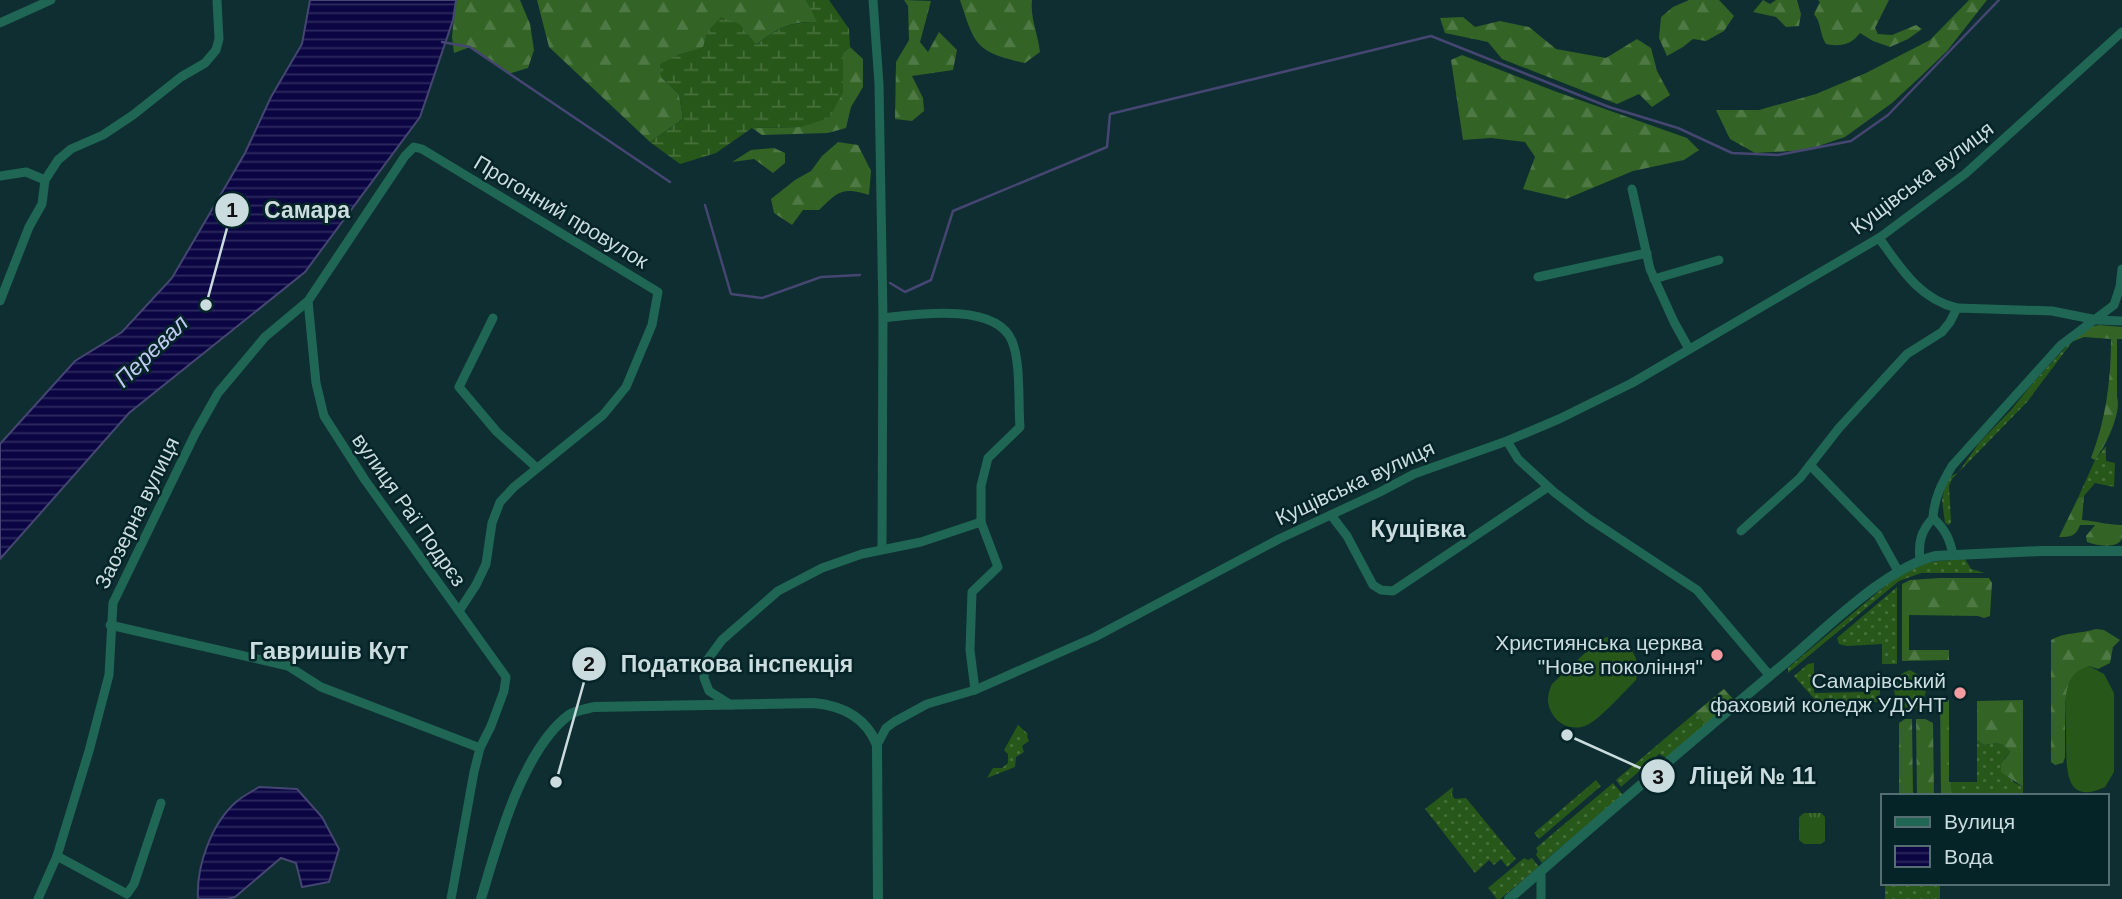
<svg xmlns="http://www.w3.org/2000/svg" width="2122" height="899" viewBox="0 0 2122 899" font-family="Helvetica,sans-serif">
<defs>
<pattern id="grass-dots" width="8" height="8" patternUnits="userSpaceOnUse" patternTransform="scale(1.75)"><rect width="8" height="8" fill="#285819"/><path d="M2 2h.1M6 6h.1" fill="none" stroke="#466f3a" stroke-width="1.8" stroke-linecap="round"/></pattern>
<pattern id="forest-firs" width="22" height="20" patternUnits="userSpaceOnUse" patternTransform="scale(1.75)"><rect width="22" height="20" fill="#336325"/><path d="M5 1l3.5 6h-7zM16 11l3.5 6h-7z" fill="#4f7944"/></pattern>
<pattern id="wetland-marsh" width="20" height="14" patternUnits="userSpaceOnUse" patternTransform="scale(1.75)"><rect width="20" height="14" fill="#285819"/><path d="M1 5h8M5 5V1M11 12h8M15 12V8" fill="none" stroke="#466f3a"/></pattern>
<pattern id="park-tufts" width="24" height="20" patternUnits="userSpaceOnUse" patternTransform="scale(1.75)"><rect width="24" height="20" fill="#285819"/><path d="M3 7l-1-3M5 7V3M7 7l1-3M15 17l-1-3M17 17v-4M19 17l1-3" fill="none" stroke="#466f3a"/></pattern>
<pattern id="water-rules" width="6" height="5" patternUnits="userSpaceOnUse" patternTransform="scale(1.75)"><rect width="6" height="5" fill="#0b0643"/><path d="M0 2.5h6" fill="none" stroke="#2d2a5e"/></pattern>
</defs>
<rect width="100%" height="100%" fill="#0e2e31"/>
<g fill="url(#grass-dots)">
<path d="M2078 334 2027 402 1952 479 1949 486 1951 522 1949 525 1945 523 1942 500 1945 486 1951 476 1958 473 1979 443 2011 410 2032 384Z"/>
<path d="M2106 446V461L2115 463 2114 487 2095 483 2084 496 2078 498 2095 460Z"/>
<path d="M1965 559 1971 569 1985 573H1921L1899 581 1788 673V668L1897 576 1928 562Z"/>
<path d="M1897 587V664H1882V644L1847 646 1839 644 1837 638Z"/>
<path d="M1814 663V693L1869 692V681H1881L1879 702 1818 703 1794 676 1808 664Z"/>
<path d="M1910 670 1922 677 1926 691 1922 705 1909 712 1898 704C1891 690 1894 675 1910 670Z"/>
<path d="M1695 713 1706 725 1667 758 1659 754 1621 787 1616 780Z"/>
<path d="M1018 725 1028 734 1027 736 1029 741 1022 746 1024 752 1016 757 1015 767 987 778 993 768H1002L1008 763V754L1004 750Z"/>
<path d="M1977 740 1984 745C1995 743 2003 741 2010 752L2004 759 2013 782 2023 787V796H1952L1951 782H1977Z"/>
<path d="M1596 780 1601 786 1539 839 1534 833Z"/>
<path d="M1613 783 1623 795 1542 863 1536 855 1538 851 1536 848Z"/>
<path d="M1453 787 1452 795 1455 799 1466 798 1516 859 1507 867 1501 859 1494 865 1489 860 1475 873 1425 809Z"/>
<path d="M1524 858 1528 860 1532 858 1539 867 1500 899H1497L1488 888Z"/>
<rect x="1885" y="883" width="55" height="16"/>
</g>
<g fill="url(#forest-firs)">
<path d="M456 0H520L530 24 534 50 528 68 508 74 470 47 454 53 452 37Z"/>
<path d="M537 0H806L818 22C790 21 777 28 756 45L739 24 708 31 703 48 678 55 661 77 679 94 683 119 650 142 549 47Z"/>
<path d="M904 0 931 1 920 42 928 52 939 32 957 50 953 70 912 76 923 98 924 111 912 121 895 119 896 62 909 40 908 6Z"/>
<path d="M960 0H1032C1030 18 1038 34 1040 52L1025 63C976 52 975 46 960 0Z"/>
<path d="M1689 0H1719L1734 16 1724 31 1706 41 1693 39 1683 47 1667 56 1659 38 1661 17 1673 7Z"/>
<path d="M1763 0 1770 4 1776 0H1797L1801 14 1799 26 1786 27 1776 17 1753 12Z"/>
<path d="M1818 0H1889L1875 28 1878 34 1892 35 1916 25 1922 29 1908 39 1890 47 1873 41 1860 33C1851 45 1840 47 1826 44 1819 33 1822 24 1814 14L1820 2Z"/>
<path d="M1969 0H1987L1947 51 1919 78 1892 103 1845 137 1807 150 1755 153 1730 139 1716 110H1759L1816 94 1866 73 1930 40Z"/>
<path d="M1463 17 1475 27 1500 21 1529 27 1556 49 1606 58 1637 39 1651 48 1657 71 1670 95 1652 107 1639 94 1617 104 1502 59 1488 42 1445 33 1440 18Z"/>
<path d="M850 47 863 59V87L851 107 846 128 828 133 762 135 752 128 801 127 843 93V53Z"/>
<path d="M1462 55 1557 92 1687 138 1699 150 1684 160 1633 171 1566 199 1523 189 1535 157 1525 142 1491 138 1463 140 1451 60Z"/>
<path d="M838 142 858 145 871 171 869 195C842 187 839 191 819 210H803L792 225 774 213 771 199 795 180 811 171 822 156Z"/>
<path d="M774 148 785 153V163L773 173 754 159 732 162 751 150Z"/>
<path d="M2099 325 2122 327V339H2117V397C2122 413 2105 447 2095 460L2091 458C2106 420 2111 379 2111 339L2084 337 2074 341C2080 330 2087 328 2099 325Z"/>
<path d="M2084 496 2082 520C2096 521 2108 525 2122 525 2122 529 2122 534 2122 538 2118 550 2095 545 2087 542L2086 536 2095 525H2080C2076 536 2071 537 2059 537L2078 498Z"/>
<path d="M1940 578H1989L1992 583 1990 616 1984 618 1978 616 1909 615V650H1949V660L1902 661V584L1910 580Z"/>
<path d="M2096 629 2104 630 2120 640 2113 647 2110 663 2098 669 2089 666 2069 683 2065 704V757L2063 763 2055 765 2051 762V640C2064 632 2081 634 2096 629Z"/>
<path d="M1724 689 1735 701 1706 725 1695 713Z"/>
<path d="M1940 700H1949V782H1951L1952 796H1941Z"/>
<path d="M2023 700V787L2001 772V764L2010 752C2003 741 1995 743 1984 745L1977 740V701Z"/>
<path d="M1905 719H1912L1913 796H1899V723Z"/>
<path d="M1916 719H1925L1933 723 1934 796H1917Z"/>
</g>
<path fill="url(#wetland-marsh)" d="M806 0H829L849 29 850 47 843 53V93L829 118 801 127 752 128 716 153 680 164 650 142 683 119 679 94 661 77 660 64 678 55 703 47 708 31 721 17 739 24 756 45C778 28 789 22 817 22Z"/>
<path fill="url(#park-tufts)" d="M1804 813H1821L1825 817V841L1821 844H1804L1799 840V817Z"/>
<g fill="#285819">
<path d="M1608 637C1630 641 1642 658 1636 680 1625 691 1599 720 1587 725 1575 731 1560 726 1553 715 1546 704 1547 695 1552 684L1600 639Z"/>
<path d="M2089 666 2104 674 2114 693V772L2105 787C2061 808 2067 761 2066 733 2066 718 2063 698 2069 683 2072 674 2080 669 2089 666Z"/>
</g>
<g fill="url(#water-rules)" stroke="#454672" stroke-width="2">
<path d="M310 0H456L453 20 420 117 305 272 129 413 0 559V444L75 361 122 332 172 278 245 153 271 97 302 44Z"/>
<path d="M259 787 297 789 322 817 339 849 329 882 302 887 296 863 281 858 235 897 227 899H198C196 867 211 824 236 802 243 796 251 792 259 787Z"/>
</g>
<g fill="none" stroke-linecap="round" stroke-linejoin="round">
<g stroke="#454672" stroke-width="2.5">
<path d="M442 42 470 47 670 182"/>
<path d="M705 205 731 294 762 298 821 277 860 275"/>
<path d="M890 283 905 292 931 280 953 211 1107 147 1110 114 1431 36 1609 107 1678 128 1732 153 1778 155 1851 141 1888 115 1999 0"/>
</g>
<g stroke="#206654" stroke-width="9">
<path d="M873 0 879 84 883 318 882 548"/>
<path d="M0 23 51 0"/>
<path d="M0 176 26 172 45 180"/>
<path d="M1632 189 1650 269 1674 322 1689 349"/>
<path d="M1879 238C1900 267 1919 299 1957 308"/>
<path d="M1538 277 1647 253"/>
<path d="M1654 279 1719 260"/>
<path d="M0 301 29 227 42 204 45 180 58 160 71 149 103 135 133 115 181 77 205 63 216 50 219 39 217 0"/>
<path d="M308 301 316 383 324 416 365 480 506 677 504 691 491 726 480 748 474 772 451 899"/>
<path d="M493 318 459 387 497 432 537 468"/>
<path d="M883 318C917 314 996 302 1012 341 1021 363 1018 402 1020 427L988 458 981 486V522L998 567 972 592 970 650 975 690"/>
<path d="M1507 441 1518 459 1554 492 1588 518 1697 590 1770 676"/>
<path d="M1810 465 1878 535 1898 571"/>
<path d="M1331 515 1347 536 1373 585 1381 590 1393 591 1548 487"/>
<path d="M1933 518C1945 529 1950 539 1953 555"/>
<path d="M1741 531 1800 478 1839 428 1907 354 1942 332 1950 322 1957 308 2052 311 2097 320 2122 321"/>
<path d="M1920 560C1918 542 1921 531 1933 518 1934 498 1942 483 1952 466L2061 345 2114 305 2120 287 2122 269"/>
<path d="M110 625 288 666 321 687 480 748"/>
<path d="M731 705 709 691 704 678 705 663 722 640 778 591 822 568 862 554 921 542 981 522"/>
<path d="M877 745 886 728 894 722 927 704 975 690 1095 637 1279 539 1380 492 1414 474 1507 441 1559 419 1632 383 1879 238 1965 174 2122 32"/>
<path d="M57 856 127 894 134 884 161 803"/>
<path d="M1541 871V899"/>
<path d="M38 899 57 856 89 751 109 675 113 603 195 434 218 393 265 337 308 301 405 156 414 147 422 149 658 292 652 325 626 387 603 415 514 487 500 502 492 523 486 564 476 585 459 611"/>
</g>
<g stroke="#206654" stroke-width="10">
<path d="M481 899C497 845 522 750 569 715 576 710 586 709 594 707L814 703C843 706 866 717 877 745L878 899"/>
<path d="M1509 899C1600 819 1692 741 1784 664 1825 630 1885 568 1935 556L2041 551H2122"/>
</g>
</g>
<g fill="#f49aa1" stroke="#042428" stroke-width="2.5">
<circle cx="1717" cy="655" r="7"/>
<circle cx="1960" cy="693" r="7"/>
</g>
<g text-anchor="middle" stroke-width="5" stroke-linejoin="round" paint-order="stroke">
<g font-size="21" fill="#cbdcde" stroke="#042428">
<text transform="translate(1922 178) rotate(-37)" y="7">Кущівська вулиця</text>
<text transform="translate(561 212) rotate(31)" y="7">Прогонний провулок</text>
<text transform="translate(1355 483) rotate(-25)" y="7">Кущівська вулиця</text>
<text transform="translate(409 510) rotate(55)" y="7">вулиця Раї Подрєз</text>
<text transform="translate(137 513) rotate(-64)" y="7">Заозерна вулиця</text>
</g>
<g font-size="21" fill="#cbdcde" stroke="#042428" text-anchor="end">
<text x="1703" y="650">Християнська церква<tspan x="1703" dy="24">"Нове покоління"</tspan></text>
<text x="1946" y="688">Самарівський<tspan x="1946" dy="24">фаховий коледж УДУНТ</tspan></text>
</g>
<g font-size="23" font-style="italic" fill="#c0caf0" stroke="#042428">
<text transform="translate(151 351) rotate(-44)" y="8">Перевал</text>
</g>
<g font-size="24" font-weight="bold" fill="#cbdcde" stroke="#042428">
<text x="1418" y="537">Кущівка</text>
<text x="329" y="659">Гавришів Кут</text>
</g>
</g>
<path fill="none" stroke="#cbdcde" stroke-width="2.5" d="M206 305L232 210M556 782L589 664M1567 735L1658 776"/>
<g fill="#cbdcde" stroke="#042428" stroke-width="2.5">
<circle cx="206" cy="305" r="7"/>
<circle cx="556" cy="782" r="7"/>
<circle cx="1567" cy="735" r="7"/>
<circle cx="232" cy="210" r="18"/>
<circle cx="589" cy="664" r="18"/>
<circle cx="1658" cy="776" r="18"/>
</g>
<g font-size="21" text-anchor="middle" font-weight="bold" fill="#111">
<text x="232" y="217">1</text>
<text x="589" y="671">2</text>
<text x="1658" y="784">3</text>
</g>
<g font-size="23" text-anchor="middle" font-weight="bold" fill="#cbdcde" stroke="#042428" stroke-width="5" stroke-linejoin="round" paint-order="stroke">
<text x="307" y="218">Самара</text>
<text x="737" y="672">Податкова інспекція</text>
<text x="1753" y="784">Ліцей № 11</text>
</g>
<rect x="1881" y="794" width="228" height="91" fill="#042428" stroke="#546e71" stroke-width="2"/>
<rect x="1895" y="817" width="35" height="10" fill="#206654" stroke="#546e71" stroke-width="2"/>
<text x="1944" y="829" font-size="21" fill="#cbdcde">Вулиця</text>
<rect x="1895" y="846" width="35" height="21" fill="url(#water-rules)" stroke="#546e71" stroke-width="2"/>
<text x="1944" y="864" font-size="21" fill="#cbdcde">Вода</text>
</svg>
